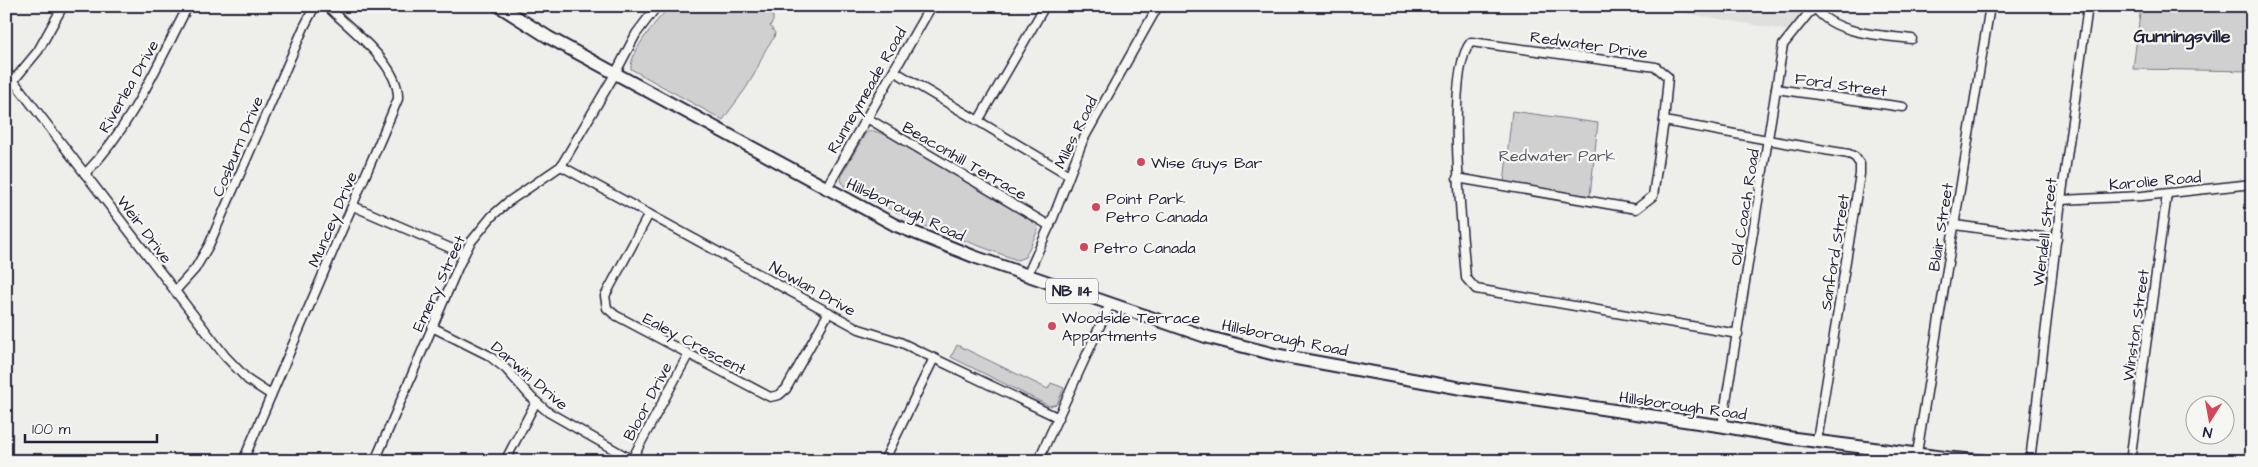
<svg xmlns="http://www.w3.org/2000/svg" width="2258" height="467" viewBox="0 0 2258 467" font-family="'Architects Daughter',sans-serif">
<rect width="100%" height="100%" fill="#eeeeeb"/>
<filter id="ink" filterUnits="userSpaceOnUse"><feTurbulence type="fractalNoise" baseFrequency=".02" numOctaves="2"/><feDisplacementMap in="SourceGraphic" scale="10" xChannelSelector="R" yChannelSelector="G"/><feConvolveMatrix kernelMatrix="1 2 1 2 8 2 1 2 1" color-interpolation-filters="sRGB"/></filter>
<g filter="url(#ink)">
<path fill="#dfdfde" d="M1643 6H1818L1791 31Z"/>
<g fill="#d0d0d1" stroke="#797986">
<path d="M671 6H756L773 16V21L770 26 775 33 774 38C762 51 761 64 752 78 744 93 732 106 723 120L631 69C629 52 659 17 671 6Z"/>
<path d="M2141 6H2252V71L2133 69Z"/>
<path d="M1512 111 1598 123 1590 196 1504 183Z"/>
<path d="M871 130 896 138 1031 218 1037 224 1038 230 1025 257 1017 260 920 224 844 186 841 180 842 174 865 134Z"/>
<path d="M957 345 1048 389 1051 383 1064 388 1057 404 1049 406 951 357Z"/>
</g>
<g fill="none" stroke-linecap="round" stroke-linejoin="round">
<g stroke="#22223b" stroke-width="11">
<g id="minor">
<path d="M1816 9C1836 35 1882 35 1912 39"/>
<path d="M6 71 225 356 248 380 271 395"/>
<path d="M894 71 1069 175"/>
<path d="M14 80 38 51 63 6"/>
<path d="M1776 89 1903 107"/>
<path d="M867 118 1050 226"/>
<path d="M978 121 1045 6"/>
<path d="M1664 121C1726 132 1787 144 1849 154L1855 157 1860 164V174L1817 441"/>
<path d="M561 166 859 329 900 342 1059 418"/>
<path d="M85 174C131 127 158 64 188 6"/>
<path d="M1457 178 1636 209 1653 196 1664 121 1668 77 1656 67 1471 42C1444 71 1463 234 1466 278L1476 289 1738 334"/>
<path d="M2061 200 2142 196 2252 184"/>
<path d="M353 206 464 254"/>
<path d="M649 214 605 296 607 308 615 315 770 397 779 395 786 389 829 312"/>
<path d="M1955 225 2057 239"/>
<path d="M1027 276 1053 218 1083 140 1158 6"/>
<path d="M175 291 195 269 209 245 304 27 315 6"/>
<path d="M432 327 488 355 506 369 531 397 548 412 634 461"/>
<path d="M1722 426 1783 45 1808 14 1818 6"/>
<path d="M1917 453 1990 6"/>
<path d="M243 461 398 99C400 65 350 29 327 6"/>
<path d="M375 461 459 265 470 243 492 216 508 202 561 166 615 74 636 34 657 6"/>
<path d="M505 461 536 402"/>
<path d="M631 461 688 355"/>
<path d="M884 461 934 358"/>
<path d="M1038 461 1110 304"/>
<path d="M2030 461 2061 200 2088 6"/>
<path d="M2130 461 2167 194"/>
</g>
</g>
<g stroke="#22223b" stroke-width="12">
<path id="tertiary" d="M826 189 931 6"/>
</g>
<g stroke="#22223b" stroke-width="15">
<path id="primary" d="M499 6 548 37 895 225 975 257 1207 337 1277 355 1459 388 1722 426 1791 438 1948 458 1983 461"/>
</g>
<use href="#minor" stroke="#f6f6f2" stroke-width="8"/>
<use href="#tertiary" stroke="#f6f6f2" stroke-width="9"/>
<use href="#primary" stroke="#f6f6f2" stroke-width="11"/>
</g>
</g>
<g fill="#d1495b" stroke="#f6f6f2" stroke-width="2">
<circle cx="1141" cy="162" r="5"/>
<circle cx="1096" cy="207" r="5"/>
<circle cx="1084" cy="247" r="5"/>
<circle cx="1052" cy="326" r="5"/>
</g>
<g text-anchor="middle" stroke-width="4.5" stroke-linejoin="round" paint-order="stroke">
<rect fill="#f6f6f2" stroke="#626272" stroke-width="1" x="1046" y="278.5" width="52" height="25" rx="4"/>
<g font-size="15" font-weight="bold" fill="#22223b">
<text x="1072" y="296">NB 114</text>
</g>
<g font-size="16" fill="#22223b" stroke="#f6f6f2">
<text transform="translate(1589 44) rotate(8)" y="6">Redwater Drive</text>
<text transform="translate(1841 84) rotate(8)" y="6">Ford Street</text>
<text transform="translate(128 86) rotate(-60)" y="6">Riverlea Drive</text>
<text transform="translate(866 90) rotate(-60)" y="6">Runneymeade Road</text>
<text transform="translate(1075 132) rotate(-64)" y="6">Miles Road</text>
<text transform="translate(237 146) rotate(-67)" y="6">Cosburn Drive</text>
<text transform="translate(965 160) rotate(30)" y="6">Beaconhill Terrace</text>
<text transform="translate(2155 180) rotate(-5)" y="6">Karolie Road</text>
<text transform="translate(1744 207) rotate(-81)" y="6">Old Coach Road</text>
<text transform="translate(906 209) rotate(25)" y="6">Hillsborough Road</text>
<text transform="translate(332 219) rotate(-67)" y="6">Muncey Drive</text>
<text transform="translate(1940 227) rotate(-81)" y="6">Blair Street</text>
<text transform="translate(145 229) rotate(53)" y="6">Weir Drive</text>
<text transform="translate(2044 232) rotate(-83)" y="6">Wendell Street</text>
<text transform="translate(1834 252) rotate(-81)" y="6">Sanford Street</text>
<text transform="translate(438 283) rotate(-65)" y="6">Emery Street</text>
<text transform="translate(813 288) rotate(29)" y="6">Nowlan Drive</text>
<text transform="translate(2135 325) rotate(-82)" y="6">Winston Street</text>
<text transform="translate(1285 337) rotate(12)" y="6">Hillsborough Road</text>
<text transform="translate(695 343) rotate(28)" y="6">Ealey Crescent</text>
<text transform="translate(530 375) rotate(41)" y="6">Darwin Drive</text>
<text transform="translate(647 401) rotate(-62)" y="6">Bloor Drive</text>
<text transform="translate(1683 405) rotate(8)" y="6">Hillsborough Road</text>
</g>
<g font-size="16" fill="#565668" stroke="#f6f6f2">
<text x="1557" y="161">Redwater Park</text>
</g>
<g font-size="16" fill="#22223b" stroke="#f6f6f2" text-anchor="start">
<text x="1151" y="168">Wise Guys Bar</text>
<text x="1106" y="204">Point Park<tspan x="1106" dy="18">Petro Canada</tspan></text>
<text x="1094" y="253">Petro Canada</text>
<text x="1062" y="323">Woodside Terrace<tspan x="1062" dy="18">Appartments</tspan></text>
</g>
<g font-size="18" font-weight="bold" fill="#22223b" stroke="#f6f6f2">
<text x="2182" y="42">Gunningsville</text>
</g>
</g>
<rect width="2258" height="467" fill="none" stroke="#f6f6f2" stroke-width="25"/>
<rect x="12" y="12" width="2233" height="442" fill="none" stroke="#22223b" stroke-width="2" filter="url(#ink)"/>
<g transform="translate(2210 420) rotate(191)"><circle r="24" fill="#f6f6f2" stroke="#a1a1a9"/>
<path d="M0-4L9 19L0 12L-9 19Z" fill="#d1495b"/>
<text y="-8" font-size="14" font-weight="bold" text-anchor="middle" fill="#22223b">N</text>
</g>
<path d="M25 434v8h132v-8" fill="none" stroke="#22223b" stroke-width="2.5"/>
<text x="32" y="434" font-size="15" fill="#22223b" stroke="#f6f6f2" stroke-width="4" paint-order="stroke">100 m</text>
</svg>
